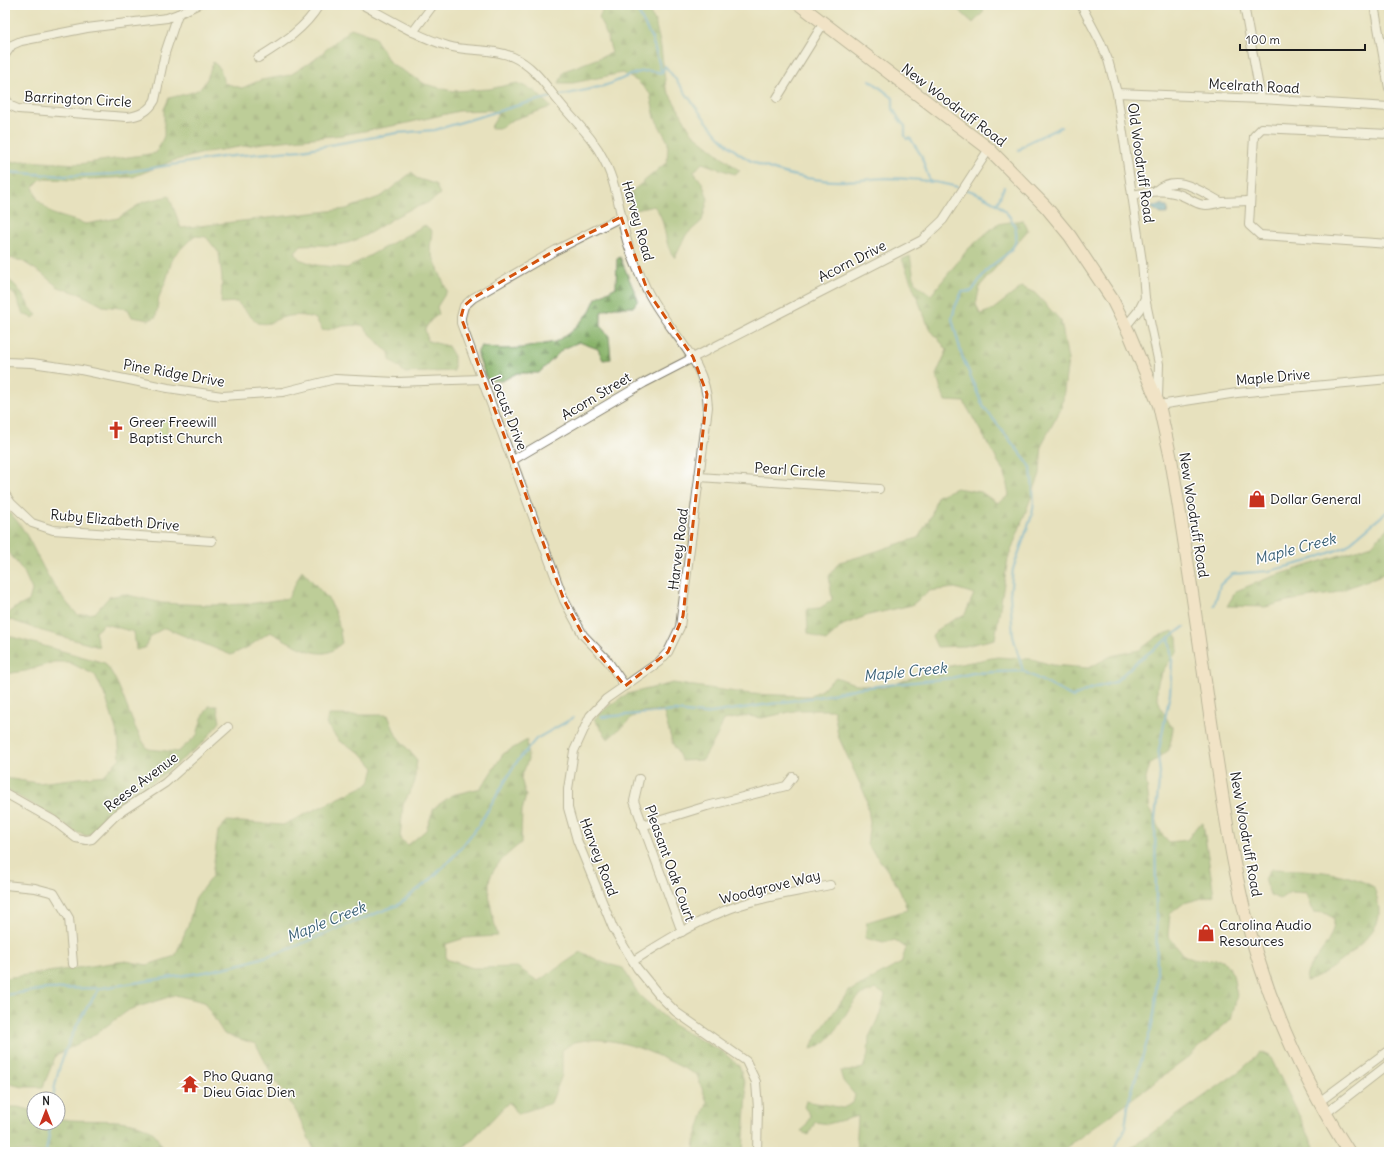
<svg xmlns="http://www.w3.org/2000/svg" width="1394" height="1157" viewBox="0 0 1394 1157" font-family="Delius,sans-serif">
<defs>
<pattern id="grass-tufts" width="24" height="20" patternUnits="userSpaceOnUse"><rect width="24" height="20" fill="#acd17b"/><path d="M3 7l-1-3M5 7V3M7 7l1-3M15 17l-1-3M17 17v-4M19 17l1-3" fill="none" stroke="#93b36a"/></pattern>
<pattern id="forest-firs" width="22" height="20" patternUnits="userSpaceOnUse"><rect width="22" height="20" fill="#89b36b"/><path d="M5 1l3.5 6h-7zM16 11l3.5 6h-7z" fill="#6f9157"/></pattern>
<pattern id="water-ripples" width="26" height="14" patternUnits="userSpaceOnUse"><rect width="26" height="14" fill="#58a6d1"/><path d="M2 4q2-2 4 0t4 0M15 11q2-2 4 0t4 0" fill="none" stroke="#4886a9"/></pattern>
</defs>
<rect width="100%" height="100%" fill="#fff"/>
<filter id="ink" filterUnits="userSpaceOnUse"><feTurbulence type="fractalNoise" baseFrequency=".025" numOctaves="2"/><feDisplacementMap in="SourceGraphic" scale="8" xChannelSelector="R" yChannelSelector="G"/><feConvolveMatrix kernelMatrix="1 2 1 2 8 2 1 2 1" color-interpolation-filters="sRGB"/></filter>
<filter id="wash" filterUnits="userSpaceOnUse"><feTurbulence type="fractalNoise" baseFrequency=".012" numOctaves="4" result="noise"/><feDisplacementMap in="SourceGraphic" scale="16" xChannelSelector="R" yChannelSelector="G"/><feGaussianBlur stdDeviation="0.9" result="paint"/><feColorMatrix in="noise" values="0 0 0 0 0 0 0 0 0 0 0 0 0 0 0 0 0 1.4 0 .05"/><feComposite in="paint" operator="in"/></filter>
<g filter="url(#wash)">
<rect width="100%" height="100%" fill="#e7e1be"/>
<path fill="url(#grass-tufts)" stroke="#64764c" d="M161 419 168 420 166 436 159 435Z"/>
<g fill="url(#forest-firs)" stroke="#526844">
<path d="M604 5H644L655 21 661 47 666 88 692 133 740 171 734 174 702 163 694 172 703 184 708 199 702 221 686 235 675 258C662 245 668 220 654 206L636 210 624 198 667 162 668 142 655 118 650 94 637 81 622 73 573 83H559L564 71 612 53 607 36 599 18Z"/>
<path d="M953 5H984L983 13 973 23Z"/>
<path d="M1384 5H1389V25H1387Z"/>
<path d="M351 28 374 36 390 63 425 84 452 91 489 89 517 83 535 91 551 107 512 120 501 128H490L499 114 491 110 459 111 403 124 342 135 264 143 208 152 172 161 133 177 74 180 41 179 33 187 38 200 53 214 86 224 118 218 143 202 169 196 181 228 346 209 382 196 412 172 416 178 435 184 440 194C426 207 420 204 405 212 382 223 362 243 336 245 324 246 313 244 301 245L295 252 299 259 316 265 347 268 425 225 432 231 430 249 447 291 437 307 439 314 431 320 425 329 428 341 448 346 454 356V371L405 373 390 360 389 352 382 347 362 325 343 326 323 331 316 319C305 315 293 314 281 318 269 322 272 325 257 323L237 302 221 303 222 279 219 253 206 237 194 236 173 257 166 281 159 297 156 317 149 320 132 317 128 309 103 306 80 294 58 287 41 273 22 261 10 258 5 261V163L23 161 79 164 156 153 164 136V109L169 98C200 90 203 94 213 62L220 68 224 83 242 88 261 80 290 75 314 60Z"/>
<path d="M1023 220 1028 230 980 286 976 304 980 314 992 310 1022 287 1035 293 1061 321 1068 360 1062 407 1042 444 1040 474 1008 559 995 639 965 646 937 647 932 636 942 626 965 614 974 594 955 588 929 591 912 605 869 615 843 625 826 641 808 633 807 609 820 608 832 600 829 576 839 562C866 556 891 545 918 538L931 516 937 496 956 488 981 492 997 503 1009 496 1005 474 964 402 945 401 936 375 947 350 929 328 902 259 910 256 915 283 931 295 968 249 997 224Z"/>
<path d="M620 257 638 300 633 307H614L601 312V327L609 336 611 359 603 360 598 349 579 342 563 349 539 373H517L502 381 487 380 477 353 481 346 501 349 523 348 555 342 570 333 589 313 596 298 616 287 617 259Z"/>
<path d="M5 274C7 280 12 282 16 286 24 295 28 307 37 315L33 318 23 314 15 295 5 288Z"/>
<path d="M10 513C28 531 35 554 48 576 57 590 66 603 78 615L95 613 109 597 124 594 162 603 208 605 249 604 288 598 302 570 330 601 338 620 342 643C338 646 333 651 329 652 313 658 284 639 270 632L248 647 231 655 165 628C155 632 148 638 145 648L136 650 134 632 104 624 95 632 99 647 42 631 5 618 13 609 29 601 32 590 24 572 9 553 5 534V514Z"/>
<path d="M1389 526V572L1332 594 1287 601 1266 607 1227 606 1236 591 1268 578 1372 545Z"/>
<path d="M1173 631 1177 636 1178 651C1151 682 1151 694 1173 729L1169 750 1150 764 1146 779 1150 811 1162 834 1169 842 1187 840 1197 826 1203 823 1214 895 1184 903 1170 914 1168 935 1182 954 1192 959 1223 960 1233 974 1237 996 1231 1019 1185 1060 1060 1152H856L858 1116 828 1124 815 1122 809 1135 801 1132 807 1124 810 1115 804 1107 806 1101 843 1108 853 1103 855 1095 843 1081 840 1071H849L863 1068 868 1054 869 1037 880 1014 885 995 876 989C871 992 863 993 859 997 842 1013 836 1043 811 1049L814 1040 848 992 901 963 906 948 895 940 883 943 865 938 867 922 907 910C900 884 884 865 867 845L870 822 866 797 838 736 834 710H799L762 718 748 716 724 720 717 736 703 760 682 761 672 742 663 710 639 712 608 739 594 719 610 705 627 694 673 683 751 694 810 696 821 690 836 677 852 683 883 688 939 668 997 657 1032 659 1052 665 1089 668 1111 656 1139 650 1158 636Z"/>
<path d="M5 635 105 663C125 688 128 723 148 749L178 752 197 735 202 718 209 706H217L220 722 203 743 111 815 100 828 87 836 75 832 54 816 5 789V778L38 783 104 775 120 758 118 736 106 698 95 675 68 662H54L26 671 5 674Z"/>
<path d="M329 715H388L396 735 417 760 414 784 403 805 400 839 408 845 426 830 434 808 452 795 481 788 503 754 527 740 528 760 521 778 526 796 522 811 521 843C510 852 495 864 490 878 486 890 494 924 498 936L465 938 446 944V959L473 968 517 967 538 981 581 952 604 963 623 968 639 995 676 1027 723 1052 740 1067 747 1094 743 1152H694L695 1140 707 1102 697 1075C661 1057 618 1032 575 1042 571 1043 566 1048 562 1050V1075L551 1103 517 1114 509 1102 464 1148 434 1152H349L336 1149V1152H315L297 1113 273 1077 256 1044 224 1034 204 1002 175 995 129 1010 91 1037 56 1055 43 1087H23L5 1083V978L126 961 147 965 175 956 188 925 196 897 212 876 218 831 227 821 283 825 370 783 374 768 361 753 339 741 326 724Z"/>
<path d="M1271 869C1306 870 1343 870 1374 887 1377 897 1381 910 1378 921 1373 938 1324 978 1306 981 1306 959 1335 948 1334 918L1324 913 1313 912 1307 893 1290 892 1280 899 1270 895 1265 879Z"/>
<path d="M1261 1052 1270 1056 1317 1152H1125L1241 1070Z"/>
<path d="M5 1107H18L34 1111V1123H58V1118C87 1126 158 1107 162 1152H153L142 1148 137 1152H5Z"/>
</g>
<path fill="url(#water-ripples)" stroke="#3a6176" d="M1163 204 1168 208 1167 214H1161L1150 207Z"/>
<g fill="none" stroke-linecap="round" stroke-linejoin="round">
<g stroke="#58a6d1" stroke-width="2.5">
<path d="M627 5 638 12 652 39 662 73"/>
<path d="M662 73 665 66C694 100 716 148 760 165 780 173 801 178 822 180 843 183 864 179 885 178 920 178 977 185 1003 209 1011 217 1018 227 1016 239 1014 253 997 260 988 269 982 276 977 284 972 291L962 292 955 307 952 319 962 356 983 406 1031 467 1034 502 1032 515 1013 569 1010 594 1013 636 1023 671"/>
<path d="M870 80 893 98V109C897 115 899 121 905 126V136L907 139 910 138 921 155 930 182"/>
<path d="M557 96C572 93 588 90 603 86 625 80 637 66 662 73"/>
<path d="M1019 150 1029 142 1061 127"/>
<path d="M5 172 65 176 114 174 222 157 302 150 397 133 435 130 526 103 552 97"/>
<path d="M997 204 1004 187"/>
<path d="M1214 606 1220 585 1232 574 1269 571 1305 562 1345 547 1389 510"/>
<path d="M602 717 675 711 704 714 823 696 858 688 951 678 973 673 1023 671 1073 697 1090 689 1115 682 1135 663 1184 627"/>
<path d="M5 995 47 989 101 988 205 972 245 963 287 950 341 927 398 905 430 880 456 854 479 825 516 763 536 739 573 718"/>
<path d="M53 1099C57 1060 77 1020 100 988"/>
<path d="M46 1152 51 1123"/>
<path d="M1113 1152 1125 1128 1129 1100 1151 1029 1155 1009 1157 974 1155 819 1160 773 1158 755 1170 693 1172 661 1169 637"/>
</g>
</g>
</g>
<g filter="url(#ink)">
<g fill="none" stroke-linecap="round" stroke-linejoin="round">
<g stroke="#827e6d" stroke-width="10">
<g id="minor">
<path d="M363 5C391 20 418 37 448 46 469 52 493 48 513 57 535 67 545 85 560 103 575 122 593 137 604 160 617 185 620 214 627 241 632 257 639 273 646 288 666 331 706 357 708 407L680 627 668 652 659 662 606 699 590 716 574 751 568 789V808L577 840 613 928 637 968 659 995 676 1012 746 1061 756 1082 758 1108 757 1152"/>
<path d="M1081 5 1100 41 1108 60 1117 93 1142 262 1145 298 1139 310 1126 326"/>
<path d="M1244 5 1261 99"/>
<path d="M1374 5 1389 88"/>
<path d="M178 14 197 5"/>
<path d="M413 32 433 5"/>
<path d="M5 55 12 45 21 41 87 28 167 18 178 14 165 53 155 100C149 111 140 116 127 117L18 109 11 106 5 98"/>
<path d="M258 58C282 43 305 29 319 5"/>
<path d="M1117 93 1261 99 1389 107"/>
<path d="M777 98 823 24"/>
<path d="M1389 134 1262 128 1254 136 1249 225 1260 235 1389 244"/>
<path d="M1133 195C1146 192 1160 190 1174 193 1194 197 1195 211 1221 202 1200 191 1177 172 1155 191"/>
<path d="M1221 202 1249 201"/>
<path d="M621 217 556 250 473 298 464 306 461 317V323L564 600 583 635 607 660 625 686"/>
<path d="M1145 298 1159 364 1158 398"/>
<path d="M5 362 32 363 81 370 168 388 222 396 283 392 335 379 396 382 481 379"/>
<path d="M1159 405 1237 393 1389 379"/>
<path d="M513 460 644 383 922 240 943 220 989 149"/>
<path d="M699 477 879 489"/>
<path d="M5 494 11 503 32 523 53 530 212 541"/>
<path d="M639 779 634 801 682 932"/>
<path d="M5 793 53 820 76 838 86 840 92 839 116 815 165 783 228 727"/>
<path d="M642 826 707 806 786 786 793 777"/>
<path d="M5 885 35 888 54 893 69 918 73 964"/>
<path d="M633 961C662 943 692 924 724 911 757 897 795 893 830 885"/>
<path d="M1319 1102 1389 1050"/>
<path d="M1326 1113 1389 1064"/>
</g>
</g>
<g stroke="#827e6d" stroke-width="14">
<path id="secondary" d="M800 5 989 149 1046 207 1070 236 1112 299 1129 333 1159 405 1171 459C1187 553 1200 648 1214 742 1223 800 1231 857 1245 913 1266 997 1303 1080 1349 1152"/>
</g>
<use href="#minor" stroke="#fff" stroke-width="8"/>
<use href="#secondary" stroke="#fce5d0" stroke-width="12"/>
</g>
</g>
<path d="M0 0H1394V1157H0ZM621 217 648 292 693 357 707 394 683 616 668 652 625 686 583 635 564 600 461 317 464 306 473 298 556 250Z" fill="#e7e1be" fill-opacity=".55" fill-rule="evenodd"/>
<path fill="none" stroke="#d4530e" stroke-width="3" stroke-dasharray="8 5" stroke-linejoin="round" d="M621 217 648 292 693 357 707 394 683 616 668 652 625 686 583 635 564 600 461 317 464 306 473 298 556 250Z"/>
<defs>
<g id="church-bare" transform="scale(1.38)"><path d="M-1.2-6h2.4v3.5h3.3v2.4h-3.3V6h-2.4V-.1h-3.3v-2.4h3.3Z" fill="#c8321e" stroke="#fff" stroke-width="2.5" paint-order="stroke"/></g>
<g id="shop-bare" transform="scale(1.38)"><path d="M-5-2.5h2.3a2.7 3.5 0 0 1 5.4 0H5L5.5 6h-11ZM-1.5-2.5h3a1.5 2.3 0 0 0-3 0Z" fill="#c8321e" stroke="#fff" stroke-width="2.5" paint-order="stroke"/></g>
<g id="temple-bare" transform="scale(1.38)"><path d="M0-6L5-2H3V0L6.5 2.5H4V6H1.5V3h-3V6H-4V2.5H-6.5L-3 0V-2H-5Z" fill="#c8321e" stroke="#fff" stroke-width="2.5" paint-order="stroke"/></g>
</defs>
<g fill-rule="evenodd">
<use href="#church-bare" x="116" y="430"/>
<use href="#shop-bare" x="1257" y="499"/>
<use href="#shop-bare" x="1206" y="933"/>
<use href="#temple-bare" x="190" y="1084"/>
</g>
<g text-anchor="middle" stroke-width="3" stroke-linejoin="round" paint-order="stroke">
<g font-size="14" fill="#1c1c1c" stroke="#fff">
<text transform="translate(1254 86) rotate(3)" y="5">Mcelrath Road</text>
<text transform="translate(78 99) rotate(3)" y="5">Barrington Circle</text>
<text transform="translate(954 105) rotate(37)" y="5">New Woodruff Road</text>
<text transform="translate(1141 163) rotate(82)" y="5">Old Woodruff Road</text>
<text transform="translate(638 221) rotate(74)" y="5">Harvey Road</text>
<text transform="translate(852 261) rotate(-27)" y="5">Acorn Drive</text>
<text transform="translate(174 373) rotate(10)" y="5">Pine Ridge Drive</text>
<text transform="translate(1273 377) rotate(-5)" y="5">Maple Drive</text>
<text transform="translate(596 396) rotate(-31)" y="5">Acorn Street</text>
<text transform="translate(509 413) rotate(69)" y="5">Locust Drive</text>
<text transform="translate(790 470) rotate(4)" y="5">Pearl Circle</text>
<text transform="translate(1194 515) rotate(81)" y="5">New Woodruff Road</text>
<text transform="translate(115 520) rotate(5)" y="5">Ruby Elizabeth Drive</text>
<text transform="translate(678 549) rotate(-83)" y="5">Harvey Road</text>
<text transform="translate(141 782) rotate(-37)" y="5">Reese Avenue</text>
<text transform="translate(1246 834) rotate(80)" y="5">New Woodruff Road</text>
<text transform="translate(599 857) rotate(69)" y="5">Harvey Road</text>
<text transform="translate(670 863) rotate(70)" y="5">Pleasant Oak Court</text>
<text transform="translate(770 887) rotate(-14)" y="5">Woodgrove Way</text>
</g>
<g font-size="14" fill="#1c1c1c" stroke="#fff" text-anchor="start">
<text x="129" y="427">Greer Freewill<tspan x="129" dy="16">Baptist Church</tspan></text>
<text x="1270" y="504">Dollar General</text>
<text x="1219" y="930">Carolina Audio<tspan x="1219" dy="16">Resources</tspan></text>
<text x="203" y="1081">Pho Quang<tspan x="203" dy="16">Dieu Giac Dien</tspan></text>
</g>
<g font-size="15" font-style="italic" fill="#3a6176" stroke="#fff">
<text transform="translate(1295 549) rotate(-15)" y="5">Maple Creek</text>
<text transform="translate(905 672) rotate(-6)" y="5">Maple Creek</text>
<text transform="translate(326 922) rotate(-22)" y="5">Maple Creek</text>
</g>
</g>
<rect width="1394" height="1157" fill="none" stroke="#fff" stroke-width="20"/>
<g transform="translate(46 1111)"><circle r="19" fill="#ffffff" stroke="#a4a4a4"/>
<path d="M0-3L7 15L0 10L-7 15Z" fill="#c8321e"/>
<text y="-6" font-size="11" font-weight="bold" text-anchor="middle" fill="#1c1c1c">N</text>
</g>
<path d="M1240 44v6h125v-6" fill="none" stroke="#1c1c1c" stroke-width="2"/>
<text x="1246" y="44" font-size="12" fill="#1c1c1c" stroke="#ffffff" stroke-width="3" paint-order="stroke">100 m</text>
</svg>
